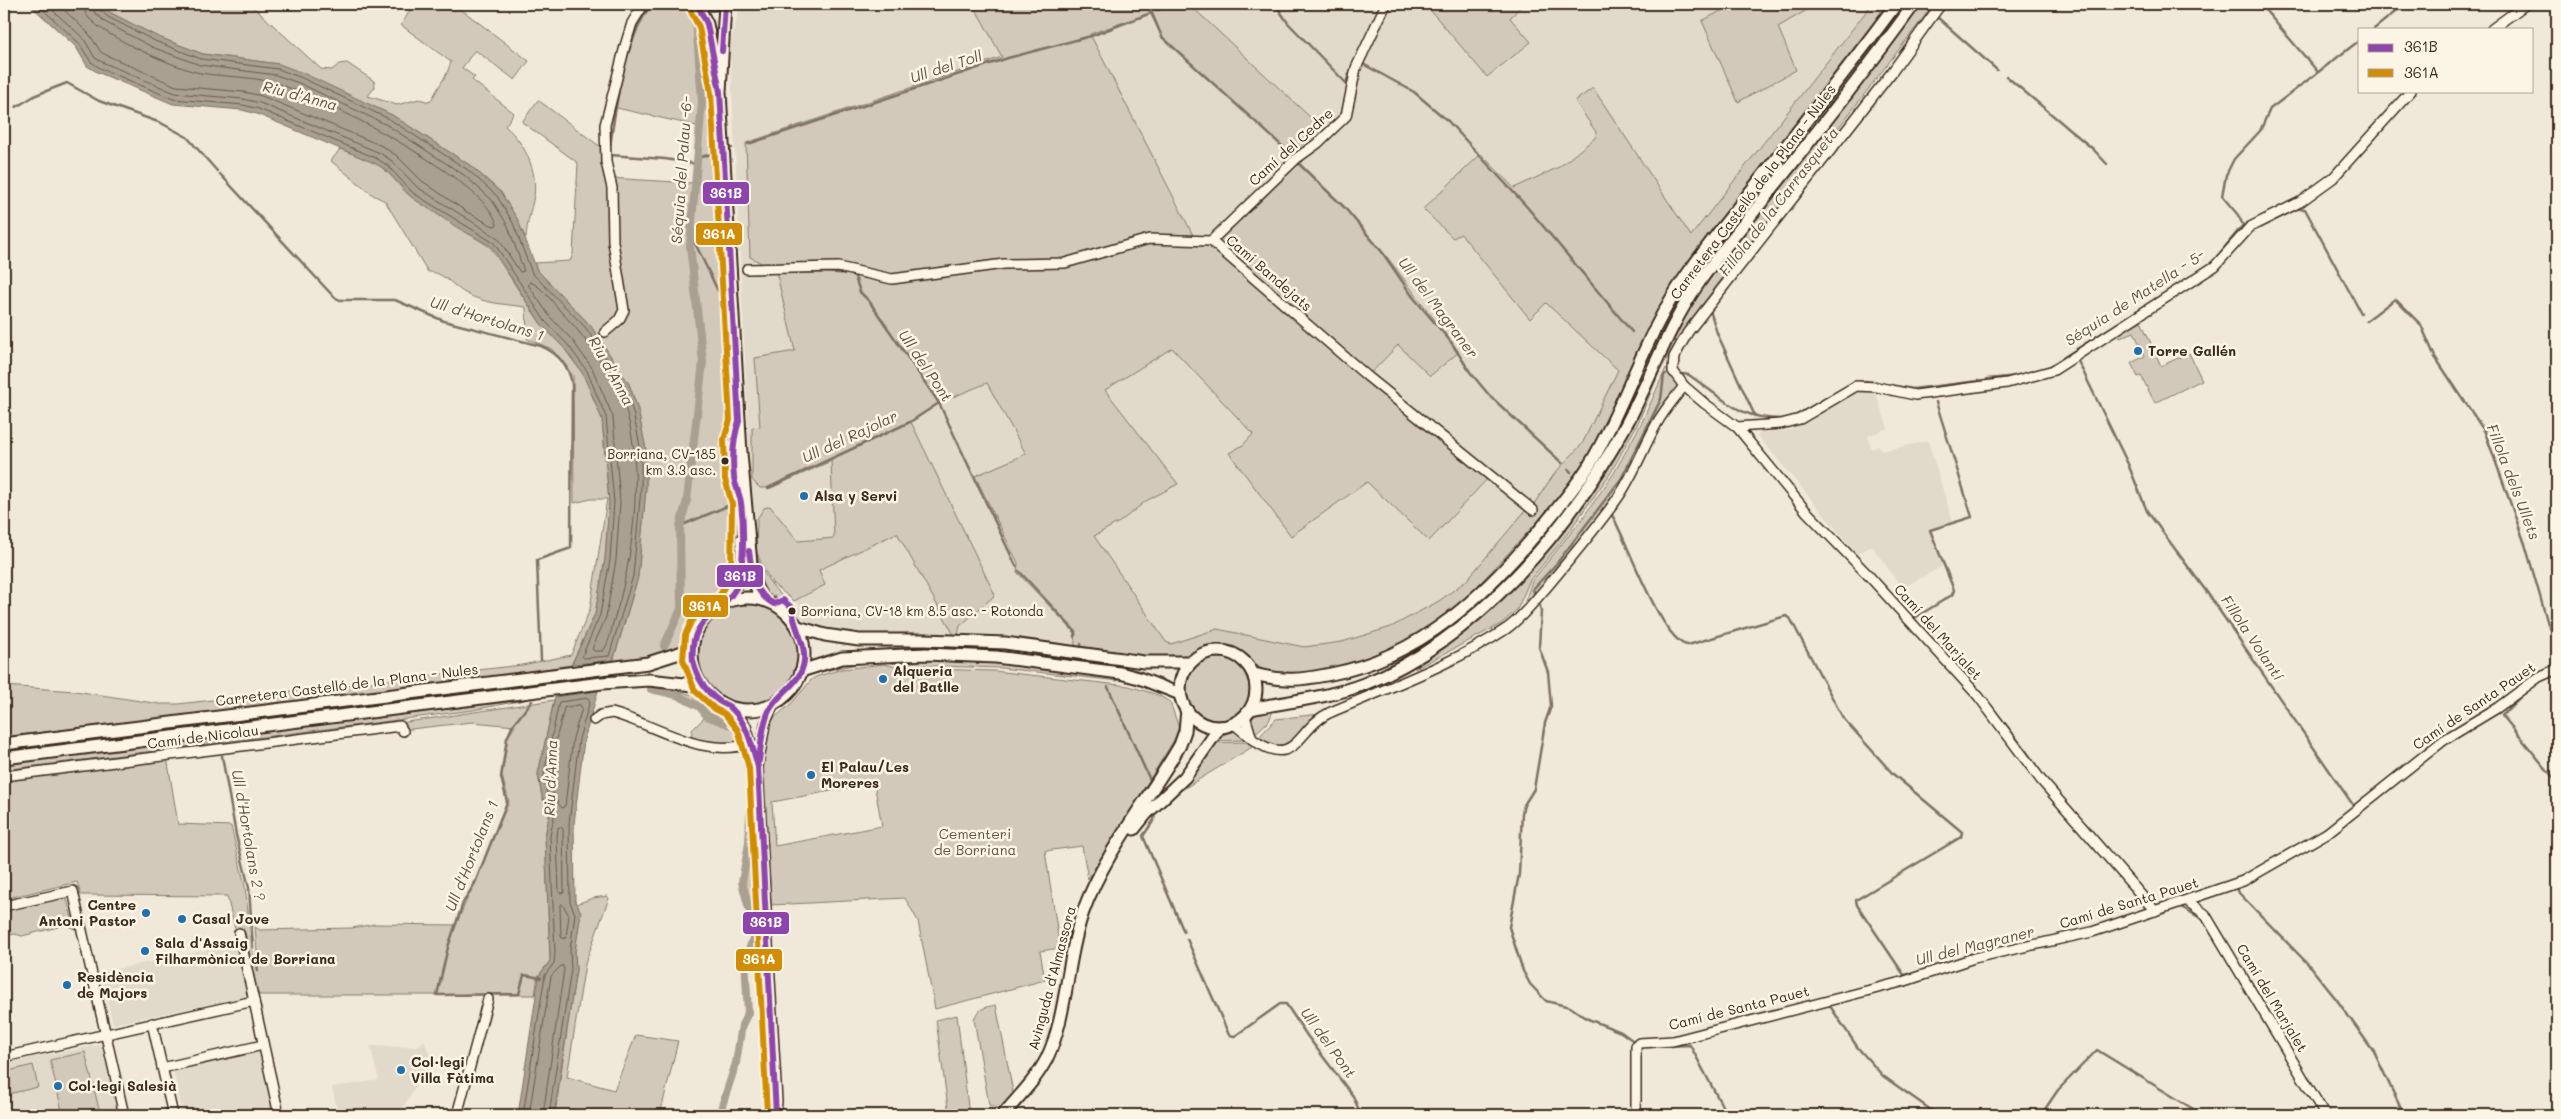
<svg xmlns="http://www.w3.org/2000/svg" width="2561" height="1119" viewBox="0 0 2561 1119" font-family="Mali,sans-serif">
<rect width="100%" height="100%" fill="#f0e9d9"/>
<filter id="ink" filterUnits="userSpaceOnUse"><feTurbulence type="fractalNoise" baseFrequency=".02" numOctaves="2"/><feDisplacementMap in="SourceGraphic" scale="10" xChannelSelector="R" yChannelSelector="G"/><feConvolveMatrix kernelMatrix="1 2 1 2 8 2 1 2 1" color-interpolation-filters="sRGB"/></filter>
<g filter="url(#ink)">
<g fill="#e1d9c9">
<path d="M740 4H1886L1689 258 1650 318 1597 437 1471 590 1364 659 1244 652 1230 644 1214 643 1153 656 1022 637 847 632 815 625 803 619 798 614 799 605 773 584 762 568 756 550 757 538 751 484 730 46Z"/>
<path d="M1862 390 1876 394 1888 428 1868 436 1871 449 1879 446 1881 451 1928 441 1953 522 1929 529 1943 566 1902 588 1872 546 1857 554 1758 436 1760 432 1786 431 1808 422 1856 391Z"/>
<path d="M236 944 248 996 113 1024 101 972Z"/>
<path d="M424 1040 432 1061 398 1115H338L332 1087 379 1080 370 1046 418 1047Z"/>
<path d="M103 1044 119 1115H4V1063Z"/>
<path d="M260 1051 273 1115H183L173 1069Z"/>
</g>
<g fill="#d2c9ba" stroke="#867a6c" fill-rule="evenodd">
<path d="M101 4H250L321 69 332 70 339 64 347 63 374 81 375 87 368 96 397 105 419 99 430 102 447 73 451 62 401 25 414 4H454L529 61 515 80 475 50 462 68 475 77 472 80 514 113 505 126C524 142 538 170 534 196 531 211 527 222 526 238L501 192 471 166 392 115 279 64 203 54 156 36 111 13Z"/>
<path d="M632 4H688L694 8 707 35 713 78 731 409C729 434 729 459 732 485 736 515 744 562 728 590 723 599 705 606 697 617 692 624 690 634 684 641 668 659 635 660 613 662L638 577 646 488V450L638 410 629 384 590 325 537 270 534 263 570 261 573 254 578 163 522 122 538 100 602 148 608 178 693 183 697 126 612 107 632 31 641 14Z"/>
<path d="M973 4H1189L1326 132 1293 155 1162 37 1150 13 1090 34 1194 237H1179L1061 261 901 277 856 269 767 266 750 257 746 143 1002 57Z"/>
<path d="M1425 4H1523L1510 18 1531 42 1487 77Z"/>
<path d="M1734 4H1817L1778 27 1796 70 1738 102 1702 21Z"/>
<path d="M1872 4H1889L1676 279 1644 335 1608 419 1585 462 1552 506 1457 608 1407 642 1363 661 1321 672 1291 675 1265 672 1243 653 1227 647H1208L1181 657H1141L1075 646 1074 632 1017 572 1018 563 975 476 1026 454 987 383 941 402 911 422 995 595 960 626 958 635H954L897 533 819 570 825 585 794 601 773 584 763 568 756 550 757 519 764 508 770 506 798 541 834 538 831 461 771 488H760L752 480V428L760 427 755 358 795 351 776 271 836 270 872 278 971 268 1037 266 1150 240 1209 244 1297 160 1323 188 1344 206 1384 253 1459 352 1430 376 1398 345 1369 375 1490 476 1429 541 1367 482 1291 536 1229 453 1243 445 1253 434 1172 348 1105 390 1178 484 1146 501 1121 521 1094 536 1166 642 1171 644 1217 629 1304 647 1342 642 1391 627 1439 601 1466 581 1525 511 1533 505 1555 473 1582 444 1618 370 1546 303 1530 319 1461 234 1453 238 1423 209 1481 154 1514 188 1559 167 1595 138 1596 132 1575 101 1593 88 1691 236Z"/>
<path d="M1920 4H1934L1684 328 1659 373 1638 423 1610 474 1565 537 1530 580 1517 610 1501 624 1415 669V667C1493 615 1570 534 1617 452 1646 400 1667 344 1698 293Z"/>
<path d="M340 149C356 155 374 160 386 171 395 179 401 189 411 197L490 247 541 324 564 348 583 374 602 419 609 502 605 559 595 614 571 665 478 679 4 737V686L75 691 160 704H178L522 665 571 655 590 609 607 499H591L574 503 573 376 552 349 527 339 526 307C504 304 485 304 465 293 453 286 442 271 428 272L385 201 373 195 331 161Z"/>
<path d="M2141 321 2161 366 2189 353 2202 380 2155 403 2141 376 2138 377 2131 363 2145 356 2134 332 2120 338 2118 334Z"/>
<path d="M1666 368 1680 383 1657 415 1631 468 1609 504 1537 593 1523 607 1532 581 1582 519 1614 473 1642 422Z"/>
<path d="M752 542C759 564 765 580 782 596L774 599 759 589Z"/>
<circle cx="748" cy="654" r="51"/>
<circle cx="1218" cy="689" r="31"/>
<path d="M880 659H951L1018 664 1118 678V681L1001 668 903 665 885 662 856 664 821 672 819 669 850 662Z"/>
<path d="M884 664 900 668 994 671 1129 686 1158 695 1170 702 1179 728 1174 740 1088 879 1082 846 1045 851 1060 948 1040 951 1045 980 935 1009 918 921 905 898 771 905 762 772 767 724 792 703 812 679 818 676 842 669ZM874 783 882 826 775 846 772 802Z"/>
<path d="M649 689H668L697 696 739 726 745 742 723 744 691 739 692 730 706 716 688 701Z"/>
<path d="M524 700 473 710 397 720 4 770V763Z"/>
<path d="M554 700 538 774 542 797 550 812 545 836 550 961 538 976 535 995H258L252 966 257 952 255 927 260 930 352 928 375 924 456 925 509 802 502 776 503 768 508 737 515 726 472 722 167 757 178 824 231 826 245 886 253 954 251 961 245 932 236 933 227 896 81 895 77 882 4 899V774L374 727Z"/>
<path d="M1274 708 1269 721 1252 736 1248 721 1261 711Z"/>
<path d="M1319 714C1300 737 1289 756 1258 738L1276 719Z"/>
<path d="M1235 729 1247 740 1212 741Z"/>
<path d="M1250 742 1257 744 1167 799 1210 743Z"/>
<path d="M752 784 758 937H754L753 923 742 881 749 843V795Z"/>
<path d="M66 896 75 929 66 925 22 936 15 934 4 936V909Z"/>
<path d="M607 896 609 898 585 964 567 1077 614 1090 636 1035 678 1041 660 1115H555L576 969 575 951 581 912 576 904 593 898Z"/>
<path d="M996 1005 1014 1097 1003 1110 989 1105 974 1019C978 1008 986 1007 996 1005Z"/>
<path d="M957 1015 969 1115H949L936 1020Z"/>
<path d="M85 1052 100 1113 63 1115 50 1060Z"/>
<path d="M33 1065 38 1087 4 1095V1072Z"/>
</g>
<g fill="#aaa091" stroke="#7e7163">
<path d="M29 4H101L111 13 156 36 203 54 279 64 303 73 392 115 471 166 501 193 518 220 537 270 590 325 629 384 638 410 646 450V488L638 577 613 661 572 664 595 614 605 559 609 502 602 419 583 374 564 348 541 324 491 246 458 228 411 197 385 169 374 163 257 114 242 110 173 104 97 72 87 66 76 47Z"/>
<path d="M598 691 584 740 578 790 574 824 575 901 581 912 575 951 576 970 554 1115H518L539 976 550 961V952L545 836 550 812 542 797 538 774 555 697Z"/>
</g>
<g fill="none" stroke-linecap="round" stroke-linejoin="round">
<g stroke="#67594c" stroke-width="1">
<path d="M37 4 79 43 91 62 100 68 173 99 243 105 259 109 376 158 388 166 413 193 494 243 545 321 568 345 587 371 606 417 614 502 610 560 600 615 582 656 584 658 609 656 633 576 641 488V451L633 412 624 386 586 328 532 273 513 223 497 196 468 170 389 119 302 78 278 69 201 59 155 41 108 17 99 9 98 4"/>
<path d="M46 4 84 39 95 58 102 62 175 93 243 99 260 103 380 153 392 161 417 187 498 238 520 272 524 271 508 226 492 200 464 175 387 125 299 83 276 75 200 65 152 47 105 22 94 12 91 4"/>
<path d="M58 4 89 34 101 52 106 55 176 86 244 92 262 96 382 146 397 156 422 181 467 212 493 226 497 225C489 181 318 95 275 83 250 76 224 77 200 73 176 68 103 36 89 18 85 14 84 9 84 4"/>
<path d="M530 282C541 285 554 304 562 313 585 336 619 382 627 414 644 474 633 564 613 623 611 631 609 644 603 651H594L592 649 606 617 616 560 620 502 613 417 592 368 573 341 550 317 529 286Z"/>
<path d="M580 705 582 708 573 738 565 806 562 808C538 783 558 737 564 708Z"/>
<path d="M561 827 563 829 564 892 562 894 559 892 557 837 558 828Z"/>
<path d="M562 904 569 915 566 937 564 939 561 937 560 907Z"/>
<path d="M523 1115 545 975 554 963 555 952 550 836 555 812 547 795 544 774 559 702 588 698 590 701 579 739 569 823 570 902 575 914 570 950 571 969 549 1115"/>
<path d="M529 1115 551 976 562 965 564 969 543 1115"/>
</g>
<g stroke="#7e7163" stroke-width="2.5">
<path d="M651 4C623 46 617 97 610 147V155L665 159 697 164"/>
<path d="M1148 4 1162 37 1293 156"/>
<path d="M1275 4 1288 23 1346 83 1352 67"/>
<path d="M2260 4 2318 72"/>
<path d="M1157 10 1176 4"/>
<path d="M1943 10 1947 4"/>
<path d="M1937 17 1997 70"/>
<path d="M2374 29 2405 4"/>
<path d="M1907 58 1937 17"/>
<path d="M1363 64 1414 92 1448 121 1527 207 1632 332"/>
<path d="M2006 76 2093 149 2107 164"/>
<path d="M16 107 36 95 67 83 99 101 161 123 187 137 217 171"/>
<path d="M4 115 9 112"/>
<path d="M748 144 1008 58 1091 36 1151 13"/>
<path d="M730 149 732 148"/>
<path d="M698 158 718 152"/>
<path d="M1299 164 1344 207 1382 252 1413 297 1451 342 1470 372 1489 395 1562 463"/>
<path d="M220 174 334 297 340 300H395L444 321 541 346C558 353 570 367 572 385L571 548 537 560 541 660"/>
<path d="M2255 230 2297 209H2305L2361 313"/>
<path d="M690 240 694 241 718 291H725"/>
<path d="M2215 259 2243 225 2238 215 2222 196 2226 175 2234 159 2260 131 2270 109 2360 40"/>
<path d="M755 273 823 272 854 274 860 292 869 301 939 403 1016 566"/>
<path d="M1710 310 1717 333 1755 416"/>
<path d="M2366 321 2395 299 2421 325 2435 357 2485 432 2525 544 2548 624 2557 641"/>
<path d="M2078 361 2128 464 2147 511 2206 591 2353 805 2351 809"/>
<path d="M2047 368 2203 269"/>
<path d="M1683 374 1689 375C1724 399 1739 420 1785 419"/>
<path d="M1987 379 2018 376"/>
<path d="M1854 383 1866 381 1913 389 1978 381"/>
<path d="M1793 417 1847 386"/>
<path d="M1568 469 1571 472"/>
<path d="M768 488 910 422 939 403"/>
<path d="M1612 515C1626 539 1663 644 1688 645L1786 616 1790 618 1843 718 1893 774 1962 832 1961 837 1856 900 1857 905 1904 975 1914 973"/>
<path d="M680 526 730 505"/>
<path d="M1019 571 1075 631V636"/>
<path d="M1535 595 1533 589 1557 563 1621 479 1661 399 1664 375 1666 374"/>
<path d="M1539 601 1541 611 1539 647 1548 672 1551 706 1545 723 1534 789 1524 805 1522 813 1519 874 1509 927 1523 971 1530 984 1546 1001 1570 1007 1588 1019 1621 1032 1632 1040 1633 1046"/>
<path d="M1913 619 1952 595 1954 590 1930 530 1972 517 1936 402"/>
<path d="M1081 644V645"/>
<path d="M1108 687 1150 780"/>
<path d="M2522 695 2502 715 2557 782"/>
<path d="M532 701 513 725 507 738 501 777 507 802 475 883 463 903 448 947 437 995 519 994 524 975 541 978"/>
<path d="M1990 704 2023 747"/>
<path d="M2026 751 2045 778 2140 888"/>
<path d="M222 756 236 835 249 888 253 948"/>
<path d="M1155 811 1154 820 1143 836 1184 932"/>
<path d="M2319 833 2337 820"/>
<path d="M2240 877 2256 869"/>
<path d="M2237 888 2239 893 2308 964 2337 1000 2374 1052 2404 1115"/>
<path d="M2181 907 2204 920"/>
<path d="M1187 939 1229 1035 1235 1036 1280 1004H1286L1308 1037 1353 1096 1361 1115"/>
<path d="M256 958 258 971"/>
<path d="M1827 1004 1830 1006 1858 1048 1883 1076 1938 1115"/>
<path d="M1647 1047 1690 1045 1727 1115"/>
<path d="M2041 1115 2058 1090 2097 1050 2203 1115"/>
</g>
<g stroke="#aaa091" stroke-width="8">
<path d="M664 646 681 609 680 526 687 500 703 362 690 246 702 102 696 20"/>
<path d="M651 689 677 695 700 707 707 716 738 728 741 742"/>
<path d="M722 1115 721 1109 736 1063 742 1025 748 1013 745 959 754 937 753 924 742 882 749 843 751 784 744 750"/>
</g>
<g stroke="#3b2a1e" stroke-width="12">
<g id="minor">
<path d="M1941 4 1892 72 1688 332 1674 357 1673 371 1684 386 1704 403 1737 427 1806 511 1869 576 1979 697 2041 780 2155 911"/>
<path d="M2492 29 2526 4"/>
<path d="M1211 241 1297 158 1318 143 1346 116 1356 68 1386 4"/>
<path d="M747 269 838 267 892 279 1004 264 1065 263 1149 239 1211 241 1367 376 1533 510"/>
<path d="M605 332 619 320 624 310 613 242 612 188 606 162 605 125 625 46 632 23 644 4"/>
<path d="M1737 427 1781 424 1800 419 1856 386 1877 387 1915 395 2007 383 2054 370 2215 266 2250 227 2300 202 2333 178 2411 91"/>
<path d="M774 704 765 724 758 767 777 1101 776 1115"/>
<path d="M731 707 746 726 757 764"/>
<path d="M594 720 601 715 612 713C657 725 703 760 751 743"/>
<path d="M1234 724 1252 739 1245 716"/>
<path d="M1252 739C1297 771 1297 728 1329 713 1389 687 1452 665 1506 629 1522 618 1534 601 1546 588 1570 559 1595 530 1617 499 1634 475 1643 448 1657 423 1665 409 1675 398 1684 386"/>
<path d="M4 776 400 726 403 731"/>
<path d="M2187 901 2205 914 2325 1115"/>
<path d="M4 906 73 891 124 1115"/>
<path d="M239 933 279 1115"/>
<path d="M152 1023 173 1115"/>
<path d="M4 1057 254 1001"/>
<path d="M162 1068 263 1045"/>
<path d="M457 1115 488 999"/>
<path d="M1636 1115V1046L1639 1043 1673 1041 1905 981 1974 958 2092 932 2243 881 2327 833 2444 740 2497 708 2539 677 2557 669"/>
</g>
</g>
<g stroke="#3b2a1e" stroke-width="15">
<g id="major">
<path d="M697 4 707 24 716 71"/>
<path d="M701 4H714"/>
<path d="M725 4 720 92 741 453 752 575 756 587 763 600"/>
<circle cx="748" cy="654" r="56"/>
<path d="M726 602C740 583 743 563 742 539"/>
<path d="M798 627 825 635 859 640H925L1005 643 1144 662H1191"/>
<circle cx="1218" cy="689" r="38"/>
<path d="M801 671 842 658 926 654 996 657 1120 673 1139 678 1180 694"/>
<path d="M1254 674C1284 682 1301 680 1331 674 1421 657 1486 594 1543 526 1561 504 1579 483 1593 459 1628 399 1646 332 1686 276 1709 243 1734 213 1758 182 1804 123 1852 64 1896 4"/>
<path d="M1251 709C1288 701 1328 698 1364 684 1476 640 1571 527 1627 423 1652 376 1668 327 1698 284 1717 256 1739 230 1760 204 1812 138 1865 73 1914 4"/>
<path d="M4 744 648 663 692 649"/>
<path d="M4 758 602 683 649 680 702 686"/>
<path d="M1134 829 1146 814 1185 777 1220 727"/>
<path d="M1003 1115C1018 1097 1036 1080 1047 1058 1068 1014 1066 959 1083 912 1104 853 1149 799 1180 745L1185 731 1187 710"/>
</g>
</g>
<use href="#minor" stroke="#fcf5e5" stroke-width="9"/>
<use href="#major" stroke="#fcf5e5" stroke-width="11"/>
<g stroke="#fcf5e5" stroke-width="10">
<g id="bus-1">
<path d="M697 4 707 24 720 92 739 421C733 439 732 458 734 477 735 486 740 494 741 503 744 525 744 554 740 576 735 607 696 613 693 646 693 651 692 656 693 661 697 678 705 691 719 701 723 704 729 705 732 709 748 725 752 746 758 767L776 1115"/>
<path d="M722 51 725 4"/>
<path d="M749 551C752 572 753 593 774 604L783 600 792 608C793 627 806 642 804 661 801 685 779 691 769 711 762 726 761 745 759 761"/>
</g>
</g>
<g stroke="#fcf5e5" stroke-width="10">
<path id="bus-2" d="M689 8 699 27 711 93 730 420 724 439 725 479 732 504 731 574 720 595 709 602 691 622 685 635 683 660 695 691 715 709 725 714 738 730 749 768 767 1114"/>
</g>
<use href="#bus-1" stroke="#8e44ad" stroke-width="6"/>
<use href="#bus-2" stroke="#d18d06" stroke-width="6"/>
</g>
</g>
<g fill="#1f6fb2" stroke="#fcf5e5" stroke-width="2">
<circle cx="2138" cy="351" r="5"/>
<circle cx="804" cy="496" r="5"/>
<circle cx="883" cy="679" r="5"/>
<circle cx="811" cy="775" r="5"/>
<circle cx="146" cy="913" r="5"/>
<circle cx="182" cy="919" r="5"/>
<circle cx="145" cy="951" r="5"/>
<circle cx="67" cy="985" r="5"/>
<circle cx="401" cy="1070" r="5"/>
<circle cx="58" cy="1086" r="5"/>
</g>
<g fill="#3b2a1e" stroke="#fcf5e5" stroke-width="2">
<circle cx="725" cy="461" r="4.5"/>
<circle cx="792" cy="611" r="4.5"/>
</g>
<g text-anchor="middle" stroke-width="5" stroke-linejoin="round" paint-order="stroke">
<g font-size="13" fill="#3b2a1e" stroke="#fcf5e5" text-anchor="end">
<text x="716" y="459">Borriana, CV-185<tspan x="716" dy="16">km 3.3 asc.</tspan></text>
<text x="801" y="616" text-anchor="start">Borriana, CV-18 km 8.5 asc. - Rotonda</text>
</g>
<g font-size="14" fill="#3b2a1e" stroke="#fcf5e5">
<text transform="translate(1291 147) rotate(-42)" y="5">Camí del Cedre</text>
<text transform="translate(1753 192) rotate(-53)" y="5">Carretera Castelló de la Plana - Nules</text>
<text transform="translate(1269 273) rotate(41)" y="5">Camí Bandejats</text>
<text transform="translate(1938 632) rotate(48)" y="5">Camí del Marjalet</text>
<text transform="translate(347 685) rotate(-7)" y="5">Carretera Castelló de la Plana - Nules</text>
<text transform="translate(2474 706) rotate(-34)" y="5">Camí de Santa Pauet</text>
<text transform="translate(203 737) rotate(-7)" y="5">Camí de Nicolau</text>
<text transform="translate(2129 903) rotate(-17)" y="5">Camí de Santa Pauet</text>
<text transform="translate(1052 978) rotate(-75)" y="5">Avinguda d'Almassora</text>
<text transform="translate(2272 998) rotate(59)" y="5">Camí del Marjalet</text>
<text transform="translate(1739 1008) rotate(-14)" y="5">Camí de Santa Pauet</text>
</g>
<g font-size="14" font-weight="bold" fill="#3b2a1e" stroke="#fcf5e5" text-anchor="start">
<text x="2148" y="356">Torre Gallén</text>
<text x="814" y="501">Alsa y Servi</text>
<text x="893" y="676">Alqueria<tspan x="893" dy="16">del Batlle</tspan></text>
<text x="821" y="772">El Palau/Les<tspan x="821" dy="16">Moreres</tspan></text>
<text x="136" y="910" text-anchor="end">Centre<tspan x="136" dy="16">Antoni Pastor</tspan></text>
<text x="192" y="924">Casal Jove</text>
<text x="155" y="948">Sala d'Assaig<tspan x="155" dy="16">Filharmònica de Borriana</tspan></text>
<text x="77" y="982">Residència<tspan x="77" dy="16">de Majors</tspan></text>
<text x="411" y="1067">Col·legi<tspan x="411" dy="16">Villa Fàtima</tspan></text>
<text x="68" y="1091">Col·legi Salesià</text>
</g>
<g font-size="14" fill="#615245" stroke="#fcf5e5">
<text x="975" y="839">Cementeri<tspan x="975" dy="16">de Borriana</tspan></text>
</g>
<g font-size="15" font-style="italic" fill="#625346" stroke="#fcf5e5">
<text transform="translate(946 67) rotate(-18)" y="5">Ull del Toll</text>
<text transform="translate(300 96) rotate(15)" y="5">Riu d'Anna</text>
<text transform="translate(682 170) rotate(-86)" y="5">Séquia del Palau -6-</text>
<text transform="translate(1779 202) rotate(-52)" y="5">Fillola de la Carrasqueta</text>
<text transform="translate(2135 298) rotate(-33)" y="5">Séquia de Matella - 5-</text>
<text transform="translate(1438 308) rotate(53)" y="5">Ull del Magraner</text>
<text transform="translate(487 319) rotate(17)" y="5">Ull d'Hortolans 1</text>
<text transform="translate(925 366) rotate(56)" y="5">Ull del Pont</text>
<text transform="translate(611 371) rotate(61)" y="5">Riu d'Anna</text>
<text transform="translate(850 437) rotate(-25)" y="5">Ull del Rajolar</text>
<text transform="translate(2513 482) rotate(69)" y="5">Fillola dels Ullets</text>
<text transform="translate(2252 638) rotate(56)" y="5">Fillola Volantí</text>
<text transform="translate(551 778) rotate(-88)" y="5">Riu d'Anna</text>
<text transform="translate(248 835) rotate(80)" y="5">Ull d'Hortolans 2 ?</text>
<text transform="translate(472 856) rotate(-68)" y="5">Ull d'Hortolans 1</text>
<text transform="translate(1975 946) rotate(-14)" y="5">Ull del Magraner</text>
<text transform="translate(1328 1043) rotate(54)" y="5">Ull del Pont</text>
</g>
</g>
<g stroke="#fcf5e5" stroke-width="2">
<rect x="702" y="181" width="48" height="24" rx="5" fill="#8e44ad"/>
<rect x="695" y="222" width="48" height="24" rx="5" fill="#d18d06"/>
<rect x="716" y="564" width="48" height="24" rx="5" fill="#8e44ad"/>
<rect x="682" y="594" width="47" height="24" rx="5" fill="#d18d06"/>
<rect x="742" y="911" width="48" height="24" rx="5" fill="#8e44ad"/>
<rect x="735" y="948" width="48" height="24" rx="5" fill="#d18d06"/>
</g>
<g font-size="14" text-anchor="middle" font-weight="bold" fill="#fff">
<text x="726" y="198">361B</text>
<text x="719" y="239">361A</text>
<text x="740" y="581">361B</text>
<text x="705" y="611">361A</text>
<text x="766" y="927">361B</text>
<text x="759" y="964">361A</text>
</g>
<rect width="2561" height="1119" fill="none" stroke="#fcf5e5" stroke-width="20"/>
<rect x="10" y="10" width="2541" height="1099" fill="none" stroke="#3b2a1e" stroke-width="2" filter="url(#ink)"/>
<rect x="2358" y="28" width="175" height="65" fill="#fcf5e5" stroke="#afa495"/>
<rect x="2368" y="44" width="25" height="8" fill="#8e44ad" stroke="#afa495"/>
<text x="2404" y="52" font-size="15" fill="#3b2a1e">361B</text>
<rect x="2368" y="69" width="25" height="8" fill="#d18d06" stroke="#afa495"/>
<text x="2404" y="78" font-size="15" fill="#3b2a1e">361A</text>
</svg>
